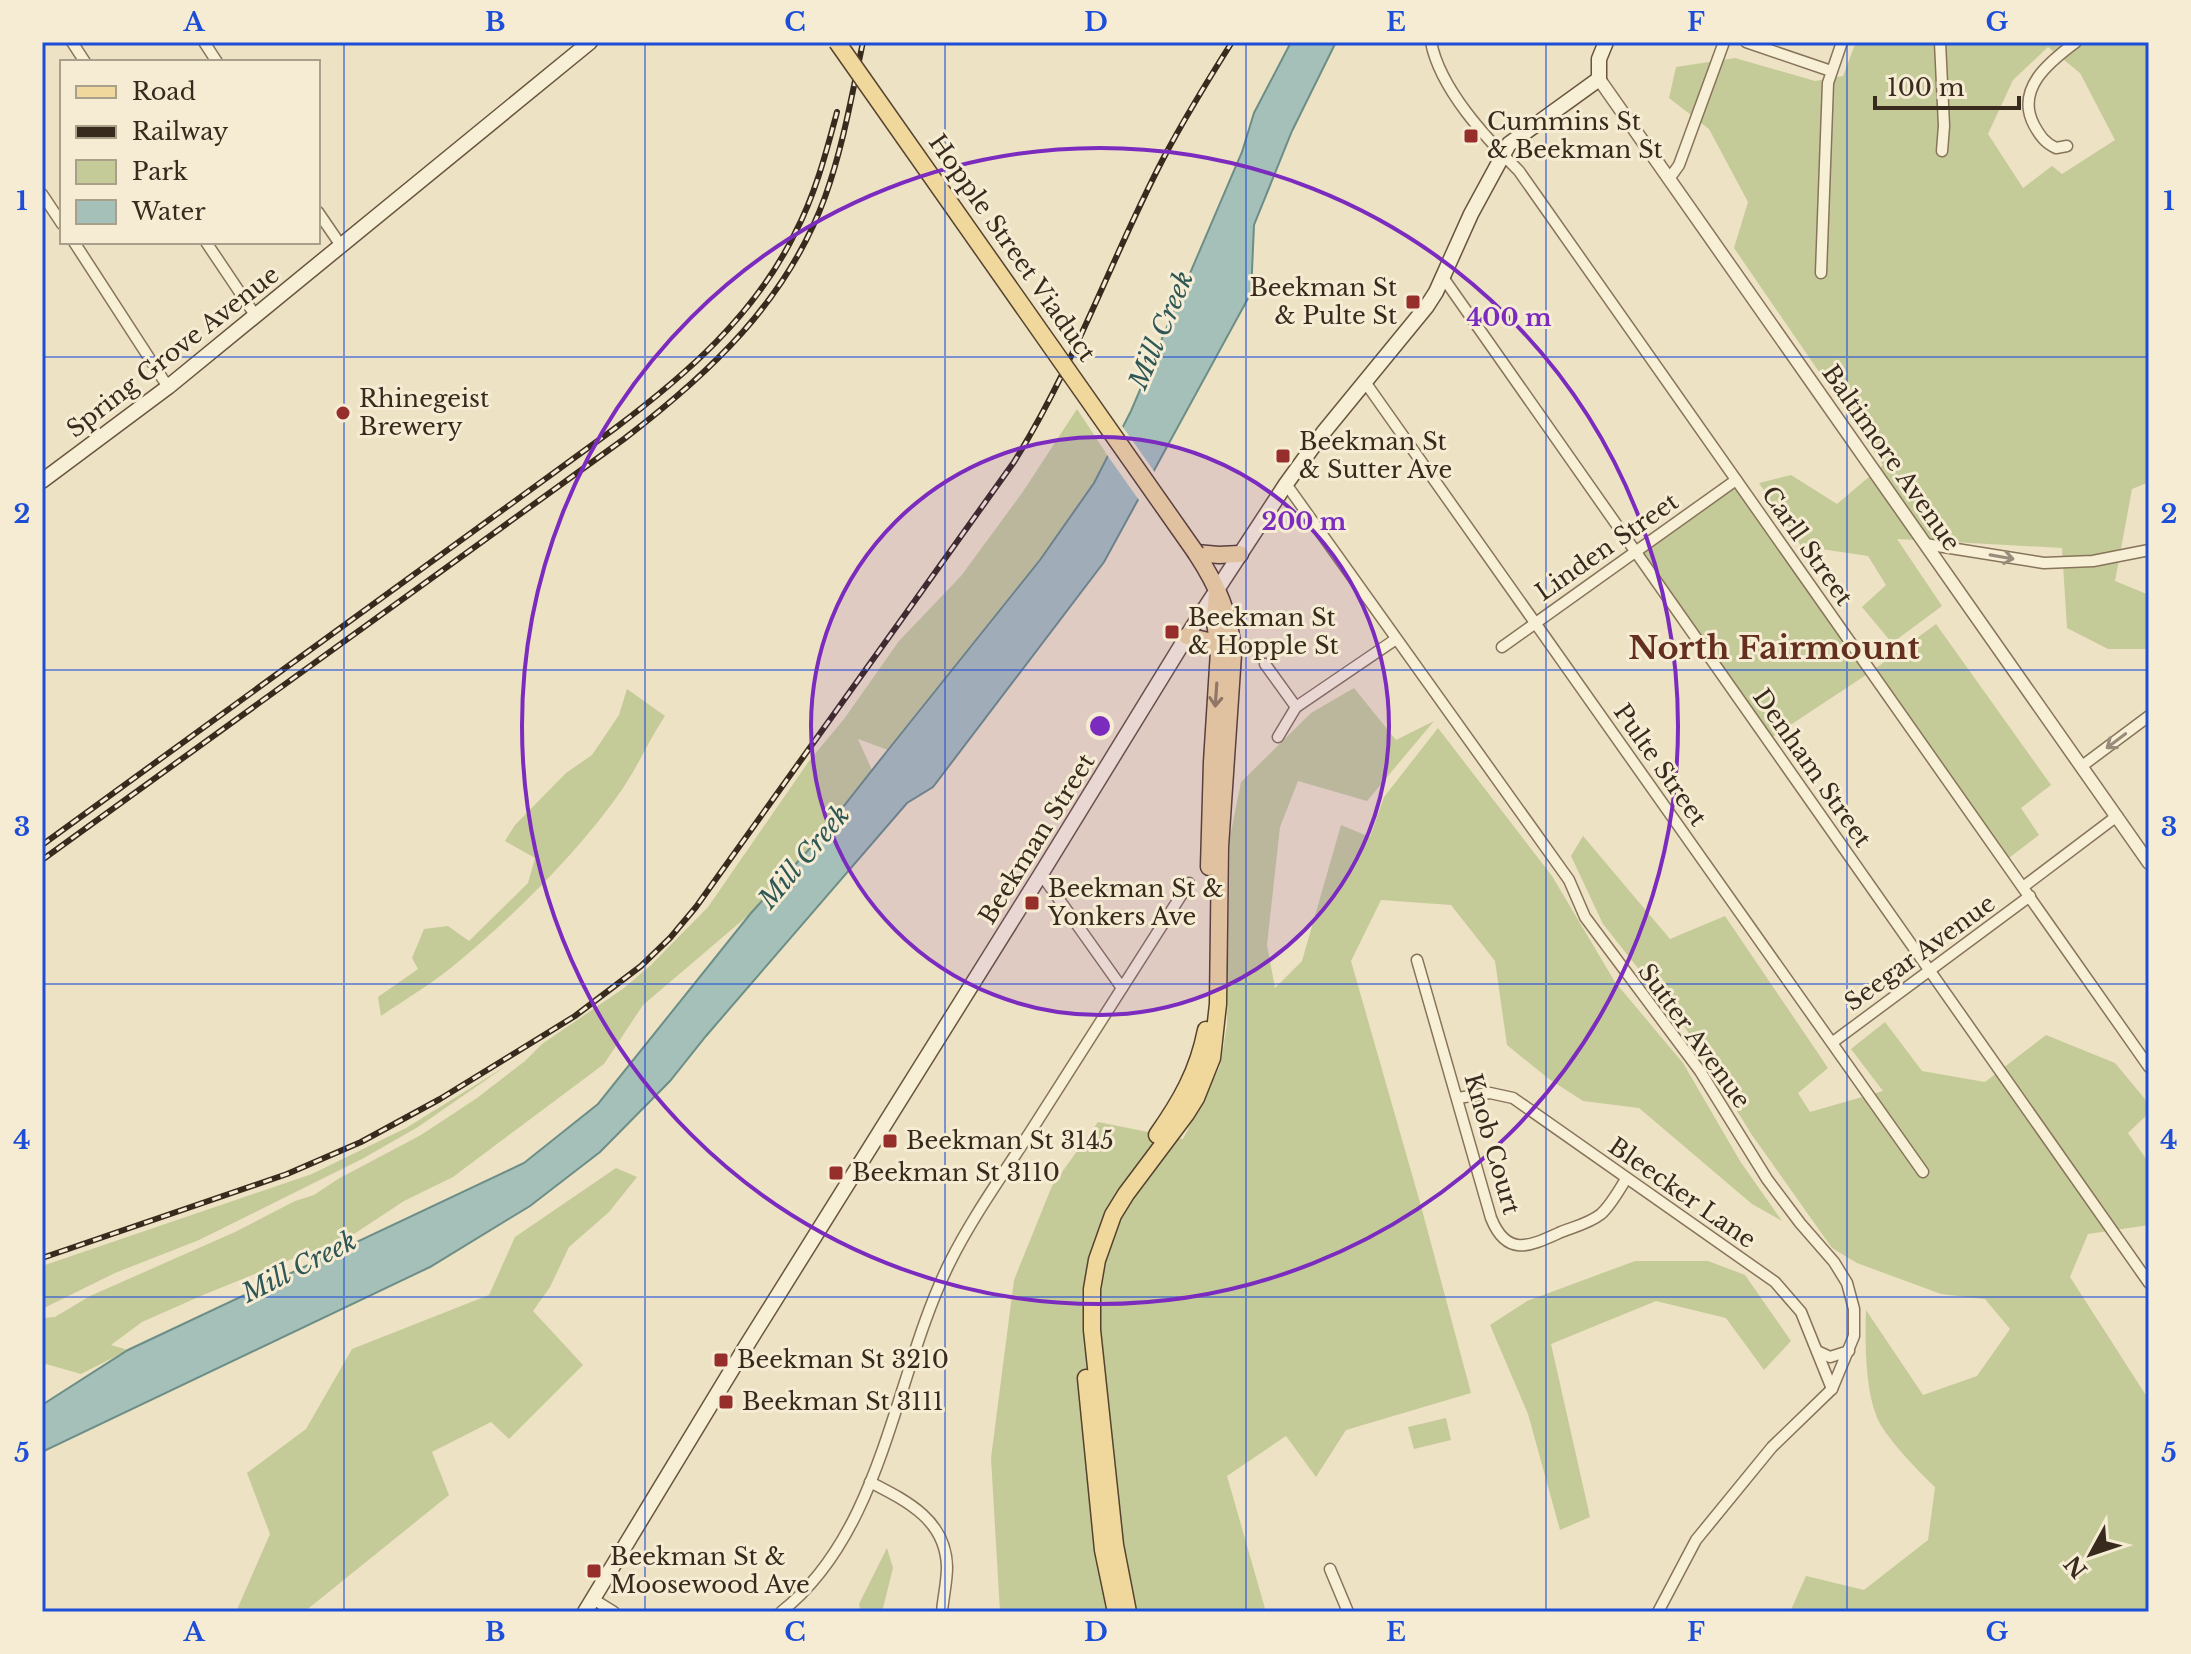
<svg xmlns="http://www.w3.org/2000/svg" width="2191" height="1654" viewBox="0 0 2191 1654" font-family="'Libre Baskerville',serif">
<rect width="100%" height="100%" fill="#ede2c3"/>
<g fill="#c4cb98" fill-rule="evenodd">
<path d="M1856 42H2149V482L2132 489 2115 581 2149 595V649H2108L2067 628 2062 548 1897 539 1942 606 1892 643 1862 607 1886 585 1868 556 1801 546 1759 483 1791 475 1837 504 1883 465 1734 248 1748 202 1709 129 1669 98 1676 67 1735 58 1815 81 1843 76ZM2048 47 2080 73 2115 140 2062 174 2052 166 2023 188 1988 134 2013 80Z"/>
<path d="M1077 409 1108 456 1094 483 1040 560 888 750 858 739 872 770 813 845 751 913 643 1005 604 1064 453 1177 404 1201 354 1234 203 1295 142 1322 111 1345 128 1350 81 1374 46 1364 42 1366V1318L55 1317 90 1296 235 1232 295 1201 314 1195 338 1179 421 1135 477 1098 525 1061 542 1044 624 988 651 965 708 907 809 761 844 719 899 641 961 576 1022 493Z"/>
<path d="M1736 480 1872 671 1936 624 2051 785 2021 808 2039 835 2005 861 1872 671 1768 740 1636 551Z"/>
<path d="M1354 688 1396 740 1434 721 1367 801 1298 781 1280 827 1267 945 1275 988 1302 961 1341 825 1370 837 1384 797 1438 728 1552 876 1615 982 1683 1063 1740 1161 1782 1221 1752 1204 1639 1108 1583 1101 1549 1079 1507 1045 1495 961 1451 905 1381 900 1351 961 1421 1206 1471 1393 1346 1430 1316 1477 1286 1436 1227 1476 1266 1612H1000L991 1458 1014 1280 1052 1186 1098 1122 1183 1139 1220 1066 1227 1025 1230 837 1241 782 1311 713Z"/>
<path d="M627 689 665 716C650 738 640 762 625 785 583 848 511 919 452 967 430 985 404 1000 381 1016L378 997 418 969 412 958 424 929 448 926 469 941 528 883 535 858 505 841 515 825 566 773 592 755 619 715Z"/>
<path d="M1583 836 1670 939 1725 916 1828 1068 1798 1093 1810 1112 1883 1091 1851 1049 1885 1022 1922 1071 1985 1082 2046 1035 2115 1063 2149 1104V1113L2128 1133 2149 1163V1225L2088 1234 2070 1277 2149 1400V1612H1790L1806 1576 1864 1590 1928 1540 1935 1487C1920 1473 1882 1434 1876 1415 1865 1386 1865 1341 1866 1310L1923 1395 1977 1376 2010 1329 1985 1299 1941 1294 1857 1263 1832 1248 1752 1135 1686 1029 1603 924 1571 856Z"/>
<path d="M506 1066 418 1127 362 1159 199 1240 115 1273 42 1309V1266L312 1174 406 1128Z"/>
<path d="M616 1168 637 1177 609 1212 569 1247 550 1287 533 1311 583 1365 509 1439 491 1422 432 1452 449 1495 304 1612H236L270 1534 247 1473 306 1429 352 1349 489 1295 515 1237Z"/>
<path d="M1635 1261H1708L1745 1275 1791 1341 1764 1370 1726 1318 1656 1301 1551 1344 1590 1517 1560 1530 1528 1414 1490 1325 1527 1301Z"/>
<path d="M1446 1418 1451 1440 1414 1449 1408 1427Z"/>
<path d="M887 1548 893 1568 882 1612H861L859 1604Z"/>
</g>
<path fill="#a5c0b9" stroke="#6c8e87" stroke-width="2" d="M1291 42H1336L1292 131 1254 225 1251 293 1104 562 933 787 907 803 706 1036 670 1081 600 1152 530 1206 430 1267 42 1452V1405L128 1350 524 1163 598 1104 751 913 813 845 888 750 1040 560 1094 483 1131 411 1242 152 1254 113Z"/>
<path fill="#ede2c3" d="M1120 423 1156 474 1141 503 1105 452Z"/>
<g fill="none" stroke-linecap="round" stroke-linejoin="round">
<g stroke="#87745a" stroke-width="13">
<g id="minor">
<path d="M72 42 85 62"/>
<path d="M204 42 217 62"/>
<path d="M1431 42C1440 89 1486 138 1519 171L2149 1067"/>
<path d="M1746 42 1831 71"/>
<path d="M1940 42 1944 126 1942 151"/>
<path d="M2067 146 2056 148C2045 143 2040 136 2034 125 2015 89 2049 62 2076 42"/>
<path d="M1669 179 1679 165 1724 42"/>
<path d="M42 194 62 224"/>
<path d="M318 212 342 247"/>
<path d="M74 242 168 387"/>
<path d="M206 242 255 315"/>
<path d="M1821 273 1828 83 1842 42"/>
<path d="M1442 276 2149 1283"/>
<path d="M1365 382 1923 1172"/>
<path d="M1286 484 1569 880 1585 917 1700 1071 1767 1179 1800 1223 1834 1262 1847 1283 1854 1309V1336L1832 1389 1772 1447 1696 1540 1658 1612"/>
<path d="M1925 544 2044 563 2093 561 2149 550"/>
<path d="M1502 647 1736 480"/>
<path d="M1265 664 1296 707"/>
<path d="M1278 737 1296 707 1396 639"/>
<path d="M2082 766 2149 716"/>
<path d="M1041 874 1122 988"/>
<path d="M2023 887 2117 816"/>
<path d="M1417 960 1491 1218C1507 1258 1530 1246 1561 1232 1574 1227 1590 1223 1601 1214 1611 1205 1619 1190 1626 1179"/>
<path d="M1833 1042 2030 896"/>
<path d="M1458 1098 1490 1093 1513 1098 1775 1282 1801 1312 1832 1389"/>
<path d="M1817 1351 1830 1357 1849 1351"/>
<path d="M870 1482C907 1501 946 1520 947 1567 947 1582 943 1598 942 1612"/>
<path d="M1330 1569 1348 1612"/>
<path d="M593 1599 614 1612"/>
<path d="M781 1612C884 1531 894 1374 950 1262 974 1214 1007 1169 1036 1123 1087 1043 1138 963 1189 883"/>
</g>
</g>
<g stroke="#87745a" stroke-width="15">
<path id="tertiary" d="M1599 79 2149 863"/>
</g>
<g stroke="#69553e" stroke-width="17">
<g id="secondary">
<path d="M42 481 168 387 590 42"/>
<path d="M585 1612 745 1348 1041 874 1192 628 1286 484 1323 433 1427 306 1436 292 1471 214 1509 144 1599 79V59L1606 42"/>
</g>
</g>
<g stroke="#55422f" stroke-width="19">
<g id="primary">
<path d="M1196 553 1219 555 1240 554"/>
<path d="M1187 636 1208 641 1219 651"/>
<path d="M1209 867 1212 762 1219 651 1215 622 1217 591"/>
<path d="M1157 1135C1181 1101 1198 1071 1206 1030"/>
<path d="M1086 1378 1103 1550 1116 1612"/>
<path d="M1128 1612 1115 1545 1092 1330V1289L1097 1260 1113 1215 1126 1194 1186 1114 1196 1098 1212 1058 1218 1004 1220 847 1233 654C1231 615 1217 585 1196 553"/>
</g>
</g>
<use href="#minor" stroke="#f8efd7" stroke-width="10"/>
<use href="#tertiary" stroke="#f8efd7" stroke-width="12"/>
<use href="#secondary" stroke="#f8efd7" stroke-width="14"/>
<use href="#primary" stroke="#f0d89c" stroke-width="16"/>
<g stroke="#382b1e" stroke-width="6">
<g id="rail">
<path d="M42 845 614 429C686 375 755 315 795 233 815 195 826 153 837 112"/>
<path d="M42 860 624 439C710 373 787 301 825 197 843 147 852 94 863 42"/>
<path d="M42 1258 287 1174 361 1142 440 1099 575 1016 641 966 670 938 696 907 1014 462C1074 366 1111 259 1163 159 1184 119 1208 80 1232 42"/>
</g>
</g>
<use href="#rail" stroke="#f5ecd3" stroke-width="3" stroke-dasharray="9" stroke-linecap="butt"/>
<g stroke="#55422f" stroke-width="19" stroke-linecap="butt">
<path id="primary-bridge" d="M837 42 1196 553"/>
</g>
<use href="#primary-bridge" stroke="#f0d89c" stroke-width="16"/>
</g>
<defs><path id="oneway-shaft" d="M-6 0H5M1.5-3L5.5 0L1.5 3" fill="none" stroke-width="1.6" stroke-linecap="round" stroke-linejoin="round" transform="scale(2)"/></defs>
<g stroke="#988d7a">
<use href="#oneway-shaft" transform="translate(2002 557) rotate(10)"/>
<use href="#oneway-shaft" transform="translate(2116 741) rotate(143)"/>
</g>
<use stroke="#94825d" href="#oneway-shaft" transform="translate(1216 695) rotate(94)"/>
<path fill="none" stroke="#1d4ed8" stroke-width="2" stroke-opacity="0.55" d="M344 42V1612M645 42V1612M945 42V1612M1246 42V1612M1546 42V1612M1847 42V1612M42 357H2149M42 670H2149M42 984H2149M42 1297H2149"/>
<circle cx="1100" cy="726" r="289" fill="#7b2cbf" fill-opacity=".12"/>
<g fill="none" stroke="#7b2cbf" stroke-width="4">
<circle cx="1100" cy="726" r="289"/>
<circle cx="1100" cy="726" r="578"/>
</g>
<g fill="#962e2b" stroke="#f5ecd3" stroke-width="3">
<rect x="1463" y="128" width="16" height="16" rx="4"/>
<rect x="1405" y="294" width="16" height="16" rx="4"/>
<circle cx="343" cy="413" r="8"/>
<rect x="1275" y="448" width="16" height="16" rx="4"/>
<rect x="1164" y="624" width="16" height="16" rx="4"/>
<rect x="1024" y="895" width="16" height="16" rx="4"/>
<rect x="882" y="1133" width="16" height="16" rx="4"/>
<rect x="828" y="1165" width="16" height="16" rx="4"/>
<rect x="713" y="1352" width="16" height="16" rx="4"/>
<rect x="718" y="1394" width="16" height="16" rx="4"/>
<rect x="586" y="1563" width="16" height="16" rx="4"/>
</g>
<g text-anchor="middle" stroke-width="6" stroke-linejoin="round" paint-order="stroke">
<g font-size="24" fill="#382b1e" stroke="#f5ecd3" text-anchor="start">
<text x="1487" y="130">Cummins St<tspan x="1487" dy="28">&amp; Beekman St</tspan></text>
<text x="1397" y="296" text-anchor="end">Beekman St<tspan x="1397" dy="28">&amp; Pulte St</tspan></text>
<text x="359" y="407">Rhinegeist<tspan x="359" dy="28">Brewery</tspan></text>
<text x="1299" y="450">Beekman St<tspan x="1299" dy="28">&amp; Sutter Ave</tspan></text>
<text x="1188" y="626">Beekman St<tspan x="1188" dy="28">&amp; Hopple St</tspan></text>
<text x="1048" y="897">Beekman St &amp;<tspan x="1048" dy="28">Yonkers Ave</tspan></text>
<text x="906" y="1149">Beekman St 3145</text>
<text x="852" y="1181">Beekman St 3110</text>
<text x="737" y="1368">Beekman St 3210</text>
<text x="742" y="1410">Beekman St 3111</text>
<text x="610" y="1565">Beekman St &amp;<tspan x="610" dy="28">Moosewood Ave</tspan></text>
</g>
<g font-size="24" fill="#382b1e" stroke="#f5ecd3">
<text transform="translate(1012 248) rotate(55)" y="8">Hopple Street Viaduct</text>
<text transform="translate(173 352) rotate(-38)" y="8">Spring Grove Avenue</text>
<text transform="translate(1891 458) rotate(55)" y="8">Baltimore Avenue</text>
<text transform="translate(1807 546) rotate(55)" y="8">Carll Street</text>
<text transform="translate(1607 547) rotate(-35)" y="8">Linden Street</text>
<text transform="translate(1660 765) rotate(55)" y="8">Pulte Street</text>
<text transform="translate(1812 768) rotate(55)" y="8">Denham Street</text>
<text transform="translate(1037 839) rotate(-58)" y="8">Beekman Street</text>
<text transform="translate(1920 953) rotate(-36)" y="8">Seegar Avenue</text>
<text transform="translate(1694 1036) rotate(54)" y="8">Sutter Avenue</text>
<text transform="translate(1492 1144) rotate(74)" y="8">Knob Court</text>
<text transform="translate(1682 1193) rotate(35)" y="8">Bleecker Lane</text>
</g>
<g font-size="26" font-style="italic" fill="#2e5756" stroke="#f5ecd3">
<text transform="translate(1161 330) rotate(-67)" y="9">Mill Creek</text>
<text transform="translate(804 857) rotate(-50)" y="9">Mill Creek</text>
<text transform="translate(299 1267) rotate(-27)" y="9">Mill Creek</text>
</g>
<g font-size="32" font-weight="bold" fill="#642f1e" stroke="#f5ecd3">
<text x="1774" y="659">North Fairmount</text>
</g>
</g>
<circle cx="1100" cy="726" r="12" fill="#7b2cbf" stroke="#f5ecd3" stroke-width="4"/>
<g font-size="24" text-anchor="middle" font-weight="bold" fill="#7b2cbf" stroke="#f5ecd3" stroke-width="6" stroke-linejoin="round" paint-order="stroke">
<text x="1509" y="326">400 m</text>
<text x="1304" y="530">200 m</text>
</g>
<rect width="2191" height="1654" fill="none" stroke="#f5ecd3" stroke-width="88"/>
<rect x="60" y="60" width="260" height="184" fill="#f5ecd3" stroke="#a99f8b" stroke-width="2"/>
<rect x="76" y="86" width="40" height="12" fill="#f0d89c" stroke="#a99f8b" stroke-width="2"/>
<text x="132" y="100" font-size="24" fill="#382b1e">Road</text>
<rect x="76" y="126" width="40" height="12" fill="#382b1e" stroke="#a99f8b" stroke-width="2"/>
<text x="132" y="140" font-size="24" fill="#382b1e">Railway</text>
<rect x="76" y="160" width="40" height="24" fill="#c4cb98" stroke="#a99f8b" stroke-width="2"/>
<text x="132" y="180" font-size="24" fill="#382b1e">Park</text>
<rect x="76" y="200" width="40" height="24" fill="#a5c0b9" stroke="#a99f8b" stroke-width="2"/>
<text x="132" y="220" font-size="24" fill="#382b1e">Water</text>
<g transform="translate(2091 1554) rotate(230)" stroke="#f5ecd3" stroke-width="6" paint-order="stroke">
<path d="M0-6L14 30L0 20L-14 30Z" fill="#382b1e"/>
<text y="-12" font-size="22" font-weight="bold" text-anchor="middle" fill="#382b1e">N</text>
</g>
<path d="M1875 96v12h144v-12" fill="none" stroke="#382b1e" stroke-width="4"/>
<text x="1887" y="96" font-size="24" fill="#382b1e" stroke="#f5ecd3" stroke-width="6" paint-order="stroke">100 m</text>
<rect x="44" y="44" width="2103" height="1566" fill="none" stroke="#1d4ed8" stroke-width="3"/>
<g font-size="26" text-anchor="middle" font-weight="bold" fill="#1d4ed8">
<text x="194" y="31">A</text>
<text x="495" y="31">B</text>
<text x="795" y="31">C</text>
<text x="1096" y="31">D</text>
<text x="1396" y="31">E</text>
<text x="1696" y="31">F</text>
<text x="1997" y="31">G</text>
<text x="22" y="210">1</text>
<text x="2169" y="210">1</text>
<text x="22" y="523">2</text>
<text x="2169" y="523">2</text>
<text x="22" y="836">3</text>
<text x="2169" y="836">3</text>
<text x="22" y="1149">4</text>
<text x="2169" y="1149">4</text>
<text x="22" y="1462">5</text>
<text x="2169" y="1462">5</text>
<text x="194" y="1641">A</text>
<text x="495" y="1641">B</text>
<text x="795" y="1641">C</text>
<text x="1096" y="1641">D</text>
<text x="1396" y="1641">E</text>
<text x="1696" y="1641">F</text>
<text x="1997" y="1641">G</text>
</g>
</svg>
